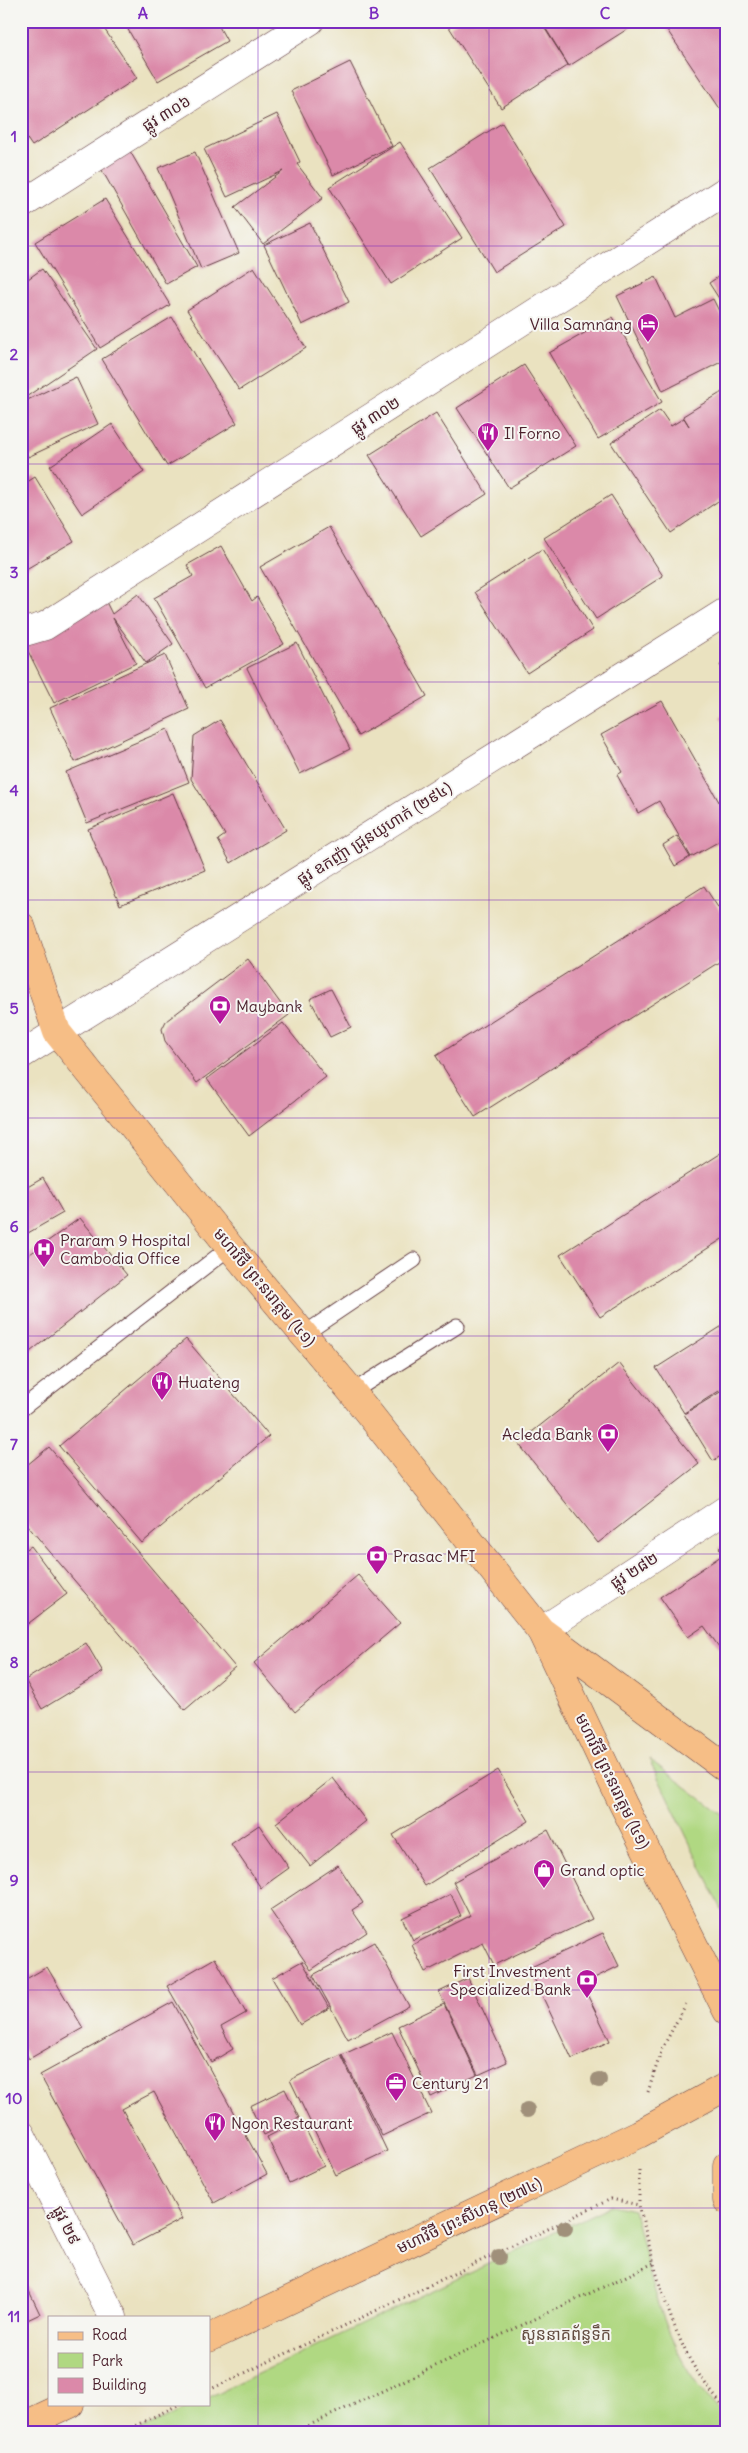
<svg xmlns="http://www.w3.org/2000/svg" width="748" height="2453" viewBox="0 0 748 2453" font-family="Delius,'Noto Sans Khmer',sans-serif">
<rect width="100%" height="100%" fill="#f6f6f2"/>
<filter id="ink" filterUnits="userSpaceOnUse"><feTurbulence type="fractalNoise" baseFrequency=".02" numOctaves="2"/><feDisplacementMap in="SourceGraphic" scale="10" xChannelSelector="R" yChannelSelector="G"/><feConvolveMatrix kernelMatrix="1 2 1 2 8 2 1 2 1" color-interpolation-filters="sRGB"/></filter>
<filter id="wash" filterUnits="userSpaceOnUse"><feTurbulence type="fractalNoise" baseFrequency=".0096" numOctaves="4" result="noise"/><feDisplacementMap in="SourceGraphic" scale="20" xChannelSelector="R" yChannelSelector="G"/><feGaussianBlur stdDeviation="1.12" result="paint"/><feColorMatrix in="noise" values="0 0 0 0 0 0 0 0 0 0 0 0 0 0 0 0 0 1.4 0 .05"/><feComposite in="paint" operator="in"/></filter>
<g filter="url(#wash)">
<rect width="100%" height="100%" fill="#eae2c0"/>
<g fill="#b0d882" stroke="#7d7c56">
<path d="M649 1759 727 1818V1920Z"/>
<path d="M612 2205 634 2210C646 2258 656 2308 678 2352 690 2377 709 2399 727 2420V2432H137L195 2404H209V2397Z"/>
</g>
<g id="blocks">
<g fill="#db89a9">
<path d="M21 21H99L137 78 32 146 21 130Z"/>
<path d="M123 21H216L227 41 158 81Z"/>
<path d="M459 21H540L568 65 501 108 449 27Z"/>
<path d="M541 21H636L637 23 569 66Z"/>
<path d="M661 21H727V119Z"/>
<path d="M350 62 392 146 333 175 291 91Z"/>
<path d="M277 114 300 162 297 164 323 198 263 244 235 207 283 171 227 197 204 149Z"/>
<path d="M502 123 566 227 494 272 430 168Z"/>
<path d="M400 142 462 238 391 284 329 187Z"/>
<path d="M127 146 197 267 166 284 98 163Z"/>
<path d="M195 152 239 253 201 269 158 168Z"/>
<path d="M105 199 170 305 100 348 35 242Z"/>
<path d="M310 223 349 302 302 325 264 245Z"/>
<path d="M254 267 306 348 239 390 187 310Z"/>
<path d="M42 269 97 349 23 399 21 396V284Z"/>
<path d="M727 271V311L709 283Z"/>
<path d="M656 277 675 318 713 299 727 327V359L663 391 617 296Z"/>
<path d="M172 317 237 423 167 466 102 359Z"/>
<path d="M613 317 662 402 598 439 549 353Z"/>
<path d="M524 365 576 446 509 488 457 408Z"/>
<path d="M76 377 98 424 28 457 21 442V403Z"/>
<path d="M727 389V495L671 533 611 443 660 410 671 426 684 418 689 426 683 416Z"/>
<path d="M436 413 487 494 421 536 369 455Z"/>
<path d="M112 424 144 472 82 514 50 466Z"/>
<path d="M35 477 74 541 21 572V486Z"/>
<path d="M611 495 663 576 596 619 544 538Z"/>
<path d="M329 527 427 696 358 736 260 567Z"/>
<path d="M221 546 252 601 257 597 284 644 205 688 154 598 193 576 187 565Z"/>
<path d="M542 549 593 630 527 673 475 592Z"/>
<path d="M138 594 173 644 146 663 113 618 136 663 54 703 23 641 105 600 112 614Z"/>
<path d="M297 643 350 749 300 774 247 668Z"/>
<path d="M165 655 189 709 75 762 50 708Z"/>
<path d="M727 661V677L720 665Z"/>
<path d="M662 701 727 816V837L691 857 659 801 638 813 617 775 622 772 601 735Z"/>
<path d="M727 713V730L720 717Z"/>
<path d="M220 720 286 830 231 863 218 840 225 835 191 779 194 736Z"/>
<path d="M168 729 189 782 87 823 66 772Z"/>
<path d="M173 793 205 870 120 905 88 829Z"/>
<path d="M677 836 690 857 675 866 663 845Z"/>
<path d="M704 886 727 921V957L475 1117 436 1056Z"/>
<path d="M248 959 289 1015 197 1083 165 1041 162 1029 166 1021Z"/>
<path d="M331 989 351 1027 330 1037 310 999Z"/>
<path d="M283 1023 326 1077 249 1136 207 1079Z"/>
<path d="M727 1149V1236L600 1317 560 1255Z"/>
<path d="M43 1178 63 1213 21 1237V1184L24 1189Z"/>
<path d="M80 1218 127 1275 21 1359V1256L23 1259Z"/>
<path d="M727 1323V1386L684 1413 656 1368Z"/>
<path d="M186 1339 269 1436 142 1543 59 1446Z"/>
<path d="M619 1363 699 1464 598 1543 518 1443Z"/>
<path d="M727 1388V1452L713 1461 684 1414Z"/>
<path d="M49 1447 235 1667 185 1710 21 1518V1470Z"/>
<path d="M727 1542V1559L719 1548Z"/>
<path d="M31 1546 67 1594 21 1629V1553Z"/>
<path d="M721 1556 727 1564V1641L719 1647 704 1626 688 1637 660 1597Z"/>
<path d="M358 1575 400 1623 295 1712 254 1663Z"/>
<path d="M86 1643 103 1672 42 1709 25 1680Z"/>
<path d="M498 1770 529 1821 425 1886 393 1835Z"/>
<path d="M333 1778 366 1821 310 1866 276 1823Z"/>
<path d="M259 1825 289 1868 261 1888 231 1844Z"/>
<path d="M548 1830 592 1919 494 1965 483 1943 425 1972 412 1945 470 1916 453 1882Z"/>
<path d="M338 1865 363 1903 352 1910 367 1932 311 1970 270 1910Z"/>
<path d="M451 1894 461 1916 413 1940 402 1918Z"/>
<path d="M603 1933 619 1966 582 1984 610 2041 572 2059 529 1968Z"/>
<path d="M374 1942 409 2006 348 2039 313 1975Z"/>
<path d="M215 1958 246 2013 221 2027 233 2049 211 2062 167 1986Z"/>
<path d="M302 1961 329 2008 300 2025 272 1978Z"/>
<path d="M47 1967 83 2028 29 2059 21 2045V1982Z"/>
<path d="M468 1978 507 2062 478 2075 439 1992Z"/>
<path d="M173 2002 267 2174 214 2203 154 2092 122 2109 182 2219 133 2245 40 2075Z"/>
<path d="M444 2004 477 2075 431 2097 398 2026Z"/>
<path d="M392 2032 431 2113 382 2136 342 2055Z"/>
<path d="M341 2055 387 2151 336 2175 290 2080Z"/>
<path d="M285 2089 299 2118 264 2135 250 2106Z"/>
<path d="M301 2120 324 2166 289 2183 267 2137Z"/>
<path d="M21 2274 40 2314 21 2323Z"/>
</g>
</g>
</g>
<g filter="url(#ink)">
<use href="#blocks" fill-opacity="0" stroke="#623c41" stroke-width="1"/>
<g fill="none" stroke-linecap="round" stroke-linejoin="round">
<g stroke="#623c41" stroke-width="17">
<g id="service">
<path d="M304 1334 414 1260"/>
<path d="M352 1392 457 1326"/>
<path d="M21 1409 230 1247"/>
</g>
</g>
<g stroke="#623c41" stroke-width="29">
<g id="minor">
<path d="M21 205 310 21"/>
<path d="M21 633 45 626 727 190"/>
<path d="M541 1631 727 1509"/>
<path d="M21 2134 113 2317"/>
</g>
</g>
<g stroke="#623c41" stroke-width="29">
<path id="tertiary" d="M21 1055 727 611"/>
</g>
<g stroke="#623c41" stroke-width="29">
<g id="primary">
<path d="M21 926 57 1032 230 1247 352 1392 541 1631 623 1804 727 2011"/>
<path d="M544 1633 727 1769"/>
<path d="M727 2165V2200"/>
<path d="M209 2338 639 2134 727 2086"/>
<path d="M21 2427 70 2404"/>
</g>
</g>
<g stroke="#623c41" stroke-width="3" stroke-dasharray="1 4" stroke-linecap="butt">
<path d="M648 2092 662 2049 687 2002"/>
<path d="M639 2170V2205"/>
<path d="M209 2390 611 2199 639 2205C651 2253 662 2302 684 2348 694 2370 711 2392 727 2411"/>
<path d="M122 2432 180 2404"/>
<path d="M295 2432 654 2263"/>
<path d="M725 2432 727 2431"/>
</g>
<use href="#service" stroke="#fff" stroke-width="15"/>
<use href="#minor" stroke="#fff" stroke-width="28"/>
<use href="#tertiary" stroke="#fff" stroke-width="28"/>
<use href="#primary" stroke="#f6be86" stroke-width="28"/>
</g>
<g fill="#a0907a">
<circle cx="599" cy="2080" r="8"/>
<circle cx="527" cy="2110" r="8"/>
<circle cx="565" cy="2228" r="8"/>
<circle cx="499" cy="2257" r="8"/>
</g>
</g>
<path fill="none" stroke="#7b2cbf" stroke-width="1" stroke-opacity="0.55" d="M258 21V2432M489 21V2432M21 246H727M21 464H727M21 682H727M21 900H727M21 1118H727M21 1336H727M21 1554H727M21 1772H727M21 1990H727M21 2208H727"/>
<defs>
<g id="hotel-pin" transform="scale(1.125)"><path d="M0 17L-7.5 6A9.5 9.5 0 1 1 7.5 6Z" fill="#b5179e" stroke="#f6f6f2"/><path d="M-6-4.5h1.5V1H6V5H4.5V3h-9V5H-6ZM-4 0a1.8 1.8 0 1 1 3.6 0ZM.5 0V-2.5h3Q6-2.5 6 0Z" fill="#fff"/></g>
<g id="restaurant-pin" transform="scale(1.125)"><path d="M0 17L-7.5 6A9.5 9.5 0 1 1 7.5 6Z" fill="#b5179e" stroke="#f6f6f2"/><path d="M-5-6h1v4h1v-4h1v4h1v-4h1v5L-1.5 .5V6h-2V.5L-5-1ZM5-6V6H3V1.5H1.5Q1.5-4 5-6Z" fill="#fff"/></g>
<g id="bank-pin" transform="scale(1.125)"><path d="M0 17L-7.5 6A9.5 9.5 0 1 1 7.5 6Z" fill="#b5179e" stroke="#f6f6f2"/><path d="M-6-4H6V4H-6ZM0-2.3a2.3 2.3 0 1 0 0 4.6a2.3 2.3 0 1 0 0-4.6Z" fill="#fff"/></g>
<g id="hospital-pin" transform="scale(1.125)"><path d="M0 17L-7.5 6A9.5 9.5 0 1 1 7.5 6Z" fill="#b5179e" stroke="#f6f6f2"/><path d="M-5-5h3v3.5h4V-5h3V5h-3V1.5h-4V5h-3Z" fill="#fff"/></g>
<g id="shop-pin" transform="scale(1.125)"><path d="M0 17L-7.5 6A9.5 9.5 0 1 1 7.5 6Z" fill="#b5179e" stroke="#f6f6f2"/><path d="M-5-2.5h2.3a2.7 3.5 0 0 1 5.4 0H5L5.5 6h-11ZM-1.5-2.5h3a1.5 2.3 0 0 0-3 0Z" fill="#fff"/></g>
<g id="office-pin" transform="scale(1.125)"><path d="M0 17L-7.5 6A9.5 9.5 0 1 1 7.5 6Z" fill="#b5179e" stroke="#f6f6f2"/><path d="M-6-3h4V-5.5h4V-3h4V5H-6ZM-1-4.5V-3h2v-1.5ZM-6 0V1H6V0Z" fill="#fff"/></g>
</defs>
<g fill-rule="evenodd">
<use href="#hotel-pin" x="648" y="324"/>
<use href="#restaurant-pin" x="488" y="433"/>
<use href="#bank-pin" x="220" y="1006"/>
<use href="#hospital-pin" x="44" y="1249"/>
<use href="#restaurant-pin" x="162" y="1382"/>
<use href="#bank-pin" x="608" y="1434"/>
<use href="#bank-pin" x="377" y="1556"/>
<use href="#shop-pin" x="544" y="1870"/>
<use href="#bank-pin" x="587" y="1980"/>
<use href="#office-pin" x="396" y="2083"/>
<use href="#restaurant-pin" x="215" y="2123"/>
</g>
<g text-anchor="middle" stroke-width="4" stroke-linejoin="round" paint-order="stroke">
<g font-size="16" fill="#4a1f2b" stroke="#f6f6f2">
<text transform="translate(166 113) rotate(-32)" y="6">ផ្លូវ ៣០៦</text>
<text transform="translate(375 415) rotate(-33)" y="6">ផ្លូវ ៣០២</text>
<text transform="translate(374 833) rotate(-32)" y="6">ផ្លូវ ឧកញ៉ា ជ្រុនយូហាក់ (២៩៤)</text>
<text transform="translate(265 1287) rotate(50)" y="6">មហាវិថី ព្រះនរោត្តម (៤១)</text>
<text transform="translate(634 1570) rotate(-33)" y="6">ផ្លូវ ២៨២</text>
<text transform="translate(613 1781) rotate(64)" y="6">មហាវិថី ព្រះនរោត្តម (៤១)</text>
<text transform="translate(469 2215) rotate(-25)" y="6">មហាវិថី ព្រះសីហនុ (២៧៤)</text>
<text transform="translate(67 2225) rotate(63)" y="6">ផ្លូវ ២៩</text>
</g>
<g font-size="16" fill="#4a1f2b" stroke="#f6f6f2" text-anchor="start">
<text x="632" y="330" text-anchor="end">Villa Samnang</text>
<text x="504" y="439">Il Forno</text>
<text x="236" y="1012">Maybank</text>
<text x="60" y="1246">Praram 9 Hospital<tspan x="60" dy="18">Cambodia Office</tspan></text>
<text x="178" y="1388">Huateng</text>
<text x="592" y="1440" text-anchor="end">Acleda Bank</text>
<text x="393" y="1562">Prasac MFI</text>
<text x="560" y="1876">Grand optic</text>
<text x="571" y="1977" text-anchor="end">First Investment<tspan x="571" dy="18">Specialized Bank</tspan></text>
<text x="412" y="2089">Century 21</text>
<text x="231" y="2129">Ngon Restaurant</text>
</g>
<g font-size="16" fill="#644d41" stroke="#f6f6f2">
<text x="566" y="2340">សួននាគព័ន្ធទឹក</text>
</g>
</g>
<rect width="748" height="2453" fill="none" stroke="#f6f6f2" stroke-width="55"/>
<rect x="48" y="2316" width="162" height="90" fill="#f6f6f2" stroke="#b1a0a2"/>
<rect x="58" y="2332" width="25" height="8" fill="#f6be86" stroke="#b1a0a2"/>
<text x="92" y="2340" font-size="15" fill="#4a1f2b">Road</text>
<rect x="58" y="2353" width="25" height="15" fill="#b0d882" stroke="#b1a0a2"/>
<text x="92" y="2366" font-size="15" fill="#4a1f2b">Park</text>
<rect x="58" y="2378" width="25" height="15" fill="#db89a9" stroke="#b1a0a2"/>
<text x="92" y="2390" font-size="15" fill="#4a1f2b">Building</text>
<rect x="28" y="28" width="692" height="2398" fill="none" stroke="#7b2cbf" stroke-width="2"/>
<g font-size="16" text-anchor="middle" font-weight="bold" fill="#7b2cbf">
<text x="143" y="19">A</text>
<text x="374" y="19">B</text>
<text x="605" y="19">C</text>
<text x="14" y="142">1</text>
<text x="14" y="360">2</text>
<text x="14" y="578">3</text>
<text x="14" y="796">4</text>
<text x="14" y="1014">5</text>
<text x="14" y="1232">6</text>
<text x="14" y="1450">7</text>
<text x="14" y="1668">8</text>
<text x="14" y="1886">9</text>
<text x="14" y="2104">10</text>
<text x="14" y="2322">11</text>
</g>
</svg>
